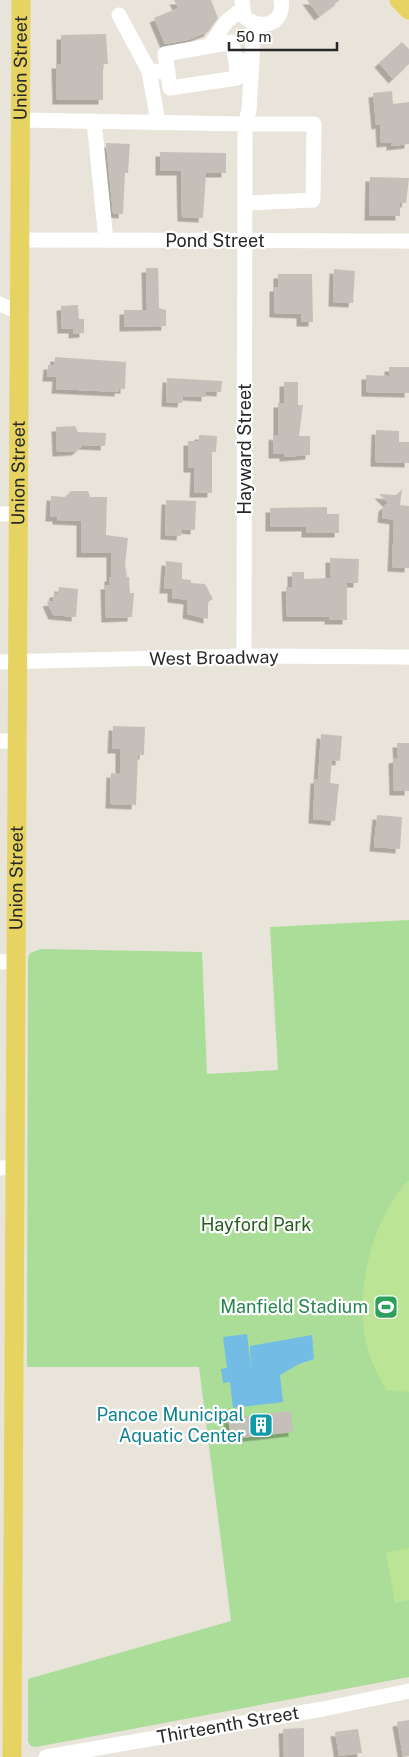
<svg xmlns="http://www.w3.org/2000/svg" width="409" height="1757" viewBox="0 0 409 1757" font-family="'Public Sans',sans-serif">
<defs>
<filter id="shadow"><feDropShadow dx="-4.5" dy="4.5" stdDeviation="0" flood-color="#0004"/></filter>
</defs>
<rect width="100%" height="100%" fill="#e9e4d9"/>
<path fill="#aadd98" d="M409 920V1677L36 1747 31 1746 28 1742V1679L231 1621 199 1367H27L28 958 30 953 41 949 202 952 207 1074 278 1070 270 927Z"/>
<g fill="#bbe495">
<path d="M409 1180V1392L386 1390C382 1382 377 1374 374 1366 353 1321 363 1253 387 1211 392 1201 400 1187 409 1180Z"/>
<path d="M409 1548V1600L395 1603 386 1552Z"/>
</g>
<path fill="#72bce6" d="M247 1334 251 1368 250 1346 312 1335 314 1359 299 1364 280 1375 283 1402 233 1408 230 1382 223 1383 221 1369 227 1368 223 1337Z"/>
<g fill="#c4c0b9" filter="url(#shadow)">
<path d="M174 0H211L218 18 208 32 188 40 165 44 154 18 178 8Z"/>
<path d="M307 0H340L319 16Z"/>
<path d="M106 34 108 64H103V100H57L56 64H61V35Z"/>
<path d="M402 42 409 49V64L393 79 379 63Z"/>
<path d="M392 91 393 104 409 102V144L391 146V142L381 143 380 124 376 125 373 93Z"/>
<path d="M106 143 130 144 128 173H125L123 214 113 213Z"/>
<path d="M160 152 226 153V173H206L203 218 182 217 181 171H160Z"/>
<path d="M370 177 409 178 406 203H400V216H369Z"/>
<path d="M146 268H158L159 308 166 310V326L124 327V310H147Z"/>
<path d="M334 269 355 271 353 303 333 302Z"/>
<path d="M278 274H312L313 322H301V314L274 313V287H278Z"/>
<path d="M78 305 79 319H84V333L73 334V329H62L61 306Z"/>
<path d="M55 357 126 362 125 389H119V392L56 389 57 377H47L48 365H54Z"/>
<path d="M389 367H409V393L366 392V375L389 376Z"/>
<path d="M167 378 222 381 221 392 206 391V397L183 396 182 403 166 402Z"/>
<path d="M284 382H298V405H303L299 436H310V455L284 457V454H273V435L278 436V403H284Z"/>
<path d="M75 426 78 432 106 433 105 446 83 445 76 451 57 452 56 427Z"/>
<path d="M376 430 399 431V442H409V463L375 462Z"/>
<path d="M199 435 217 436 216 452H212V493H194L195 468H188V441H199Z"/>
<path d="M402 489 400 505 409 506V568L392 567 394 520 382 518 383 507 388 503 379 494 396 495Z"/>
<path d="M71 491H88L90 497H107L106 535 128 538 125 564 127 577H129L130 593H134L132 617 106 618 105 585H109V577H111V553H81V521L57 520V517H50L51 496 65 497Z"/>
<path d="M166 500 196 501 195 530 182 529 181 536 165 535Z"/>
<path d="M327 507V514H339V533H306V527H270V508Z"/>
<path d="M330 558 359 559 358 583H347V620H329V617H287L286 587H292V572H304V579L330 578Z"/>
<path d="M166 561 182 563V579L191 580V583L205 584 213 599 208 602V619L187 614 188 600 172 598V589H164Z"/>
<path d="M59 587 78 589 76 617 53 615 47 602 53 601 54 593H58Z"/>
<path d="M113 726 145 727 144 755H138L136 805 110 804 111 773 120 774V749H112Z"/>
<path d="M321 734 342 736 340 761 332 760 330 783 339 784 335 821 313 819 315 779H318Z"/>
<path d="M397 743H409V791H394L393 759 398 758Z"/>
<path d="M377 815 402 817 400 849 374 847Z"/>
<path d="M291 1411 293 1432 231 1439 228 1418Z"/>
<path d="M409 1720V1756L403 1757 397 1722Z"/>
<path d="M304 1728V1757H284L283 1729Z"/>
<path d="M358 1729 362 1753 339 1756 335 1732Z"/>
</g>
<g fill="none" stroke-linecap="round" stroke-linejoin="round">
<g stroke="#fff" stroke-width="15">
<path d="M242 0 244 16C259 32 286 24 281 0"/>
<path d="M119 15 149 71 168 72"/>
<path d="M210 45 227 21 242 9"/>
<path d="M236 61 232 42 165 54 170 88 237 78 236 61 252 60"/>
<path d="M149 71 158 122"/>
<path d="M21 120 245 124 244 656"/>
<path d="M94 121 106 240"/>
<path d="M246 203 313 200 314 124H245L249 110 254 24"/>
<path d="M20 240 409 241"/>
<path d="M0 304 20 313"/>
<path d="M0 514H19"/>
<path d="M0 662 244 656 409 657"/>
<path d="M0 741H18"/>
<path d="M0 962 17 961"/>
<path d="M0 1168 15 1167"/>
<path d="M46 1757 323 1709 409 1691"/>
</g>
<g stroke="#e7d361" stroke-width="19">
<path d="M399 0 409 10"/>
<path id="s1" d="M12 1757 21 0"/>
</g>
</g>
<defs>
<g id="stadium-square" transform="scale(1.25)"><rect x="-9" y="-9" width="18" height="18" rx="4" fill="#2e9e5b" stroke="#fff"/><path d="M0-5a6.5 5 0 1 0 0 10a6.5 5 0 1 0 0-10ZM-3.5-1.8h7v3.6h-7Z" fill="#fff"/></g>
<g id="building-square" transform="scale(1.25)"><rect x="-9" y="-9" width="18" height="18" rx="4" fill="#0f9aa8" stroke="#fff"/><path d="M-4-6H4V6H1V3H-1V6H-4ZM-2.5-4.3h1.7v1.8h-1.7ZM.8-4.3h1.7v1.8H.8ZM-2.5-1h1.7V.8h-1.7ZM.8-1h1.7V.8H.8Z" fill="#fff"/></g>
</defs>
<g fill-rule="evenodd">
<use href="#stadium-square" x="386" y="1307"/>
<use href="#building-square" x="261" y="1425"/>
</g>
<g text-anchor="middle" stroke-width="4.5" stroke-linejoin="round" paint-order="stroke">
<g font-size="18" fill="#272727" stroke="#fff">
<text dy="6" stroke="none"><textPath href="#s1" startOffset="1689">Union Street</textPath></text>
<text x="215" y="247">Pond Street</text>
<text transform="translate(245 449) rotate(-90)" y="6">Hayward Street</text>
<text dy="6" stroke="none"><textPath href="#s1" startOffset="1284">Union Street</textPath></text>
<text transform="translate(214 658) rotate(-1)" y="6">West Broadway</text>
<text dy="6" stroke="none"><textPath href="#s1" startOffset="879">Union Street</textPath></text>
<text transform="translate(228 1725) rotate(-10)" y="6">Thirteenth Street</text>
</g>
<g font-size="18" fill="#255e1d" stroke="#fff">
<text x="256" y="1231">Hayford Park</text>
</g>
<g font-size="18" fill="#27864d" stroke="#fff" text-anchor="end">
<text x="368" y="1313">Manfield Stadium</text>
</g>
<g font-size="18" fill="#0d838f" stroke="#fff" text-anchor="end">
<text x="244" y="1421">Pancoe Municipal<tspan x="244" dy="21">Aquatic Center</tspan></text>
</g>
</g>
<path d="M229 42v8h108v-8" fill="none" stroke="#272727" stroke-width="2.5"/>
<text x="236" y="42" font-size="15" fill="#272727" stroke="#ffffff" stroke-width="4" paint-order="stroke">50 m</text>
</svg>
